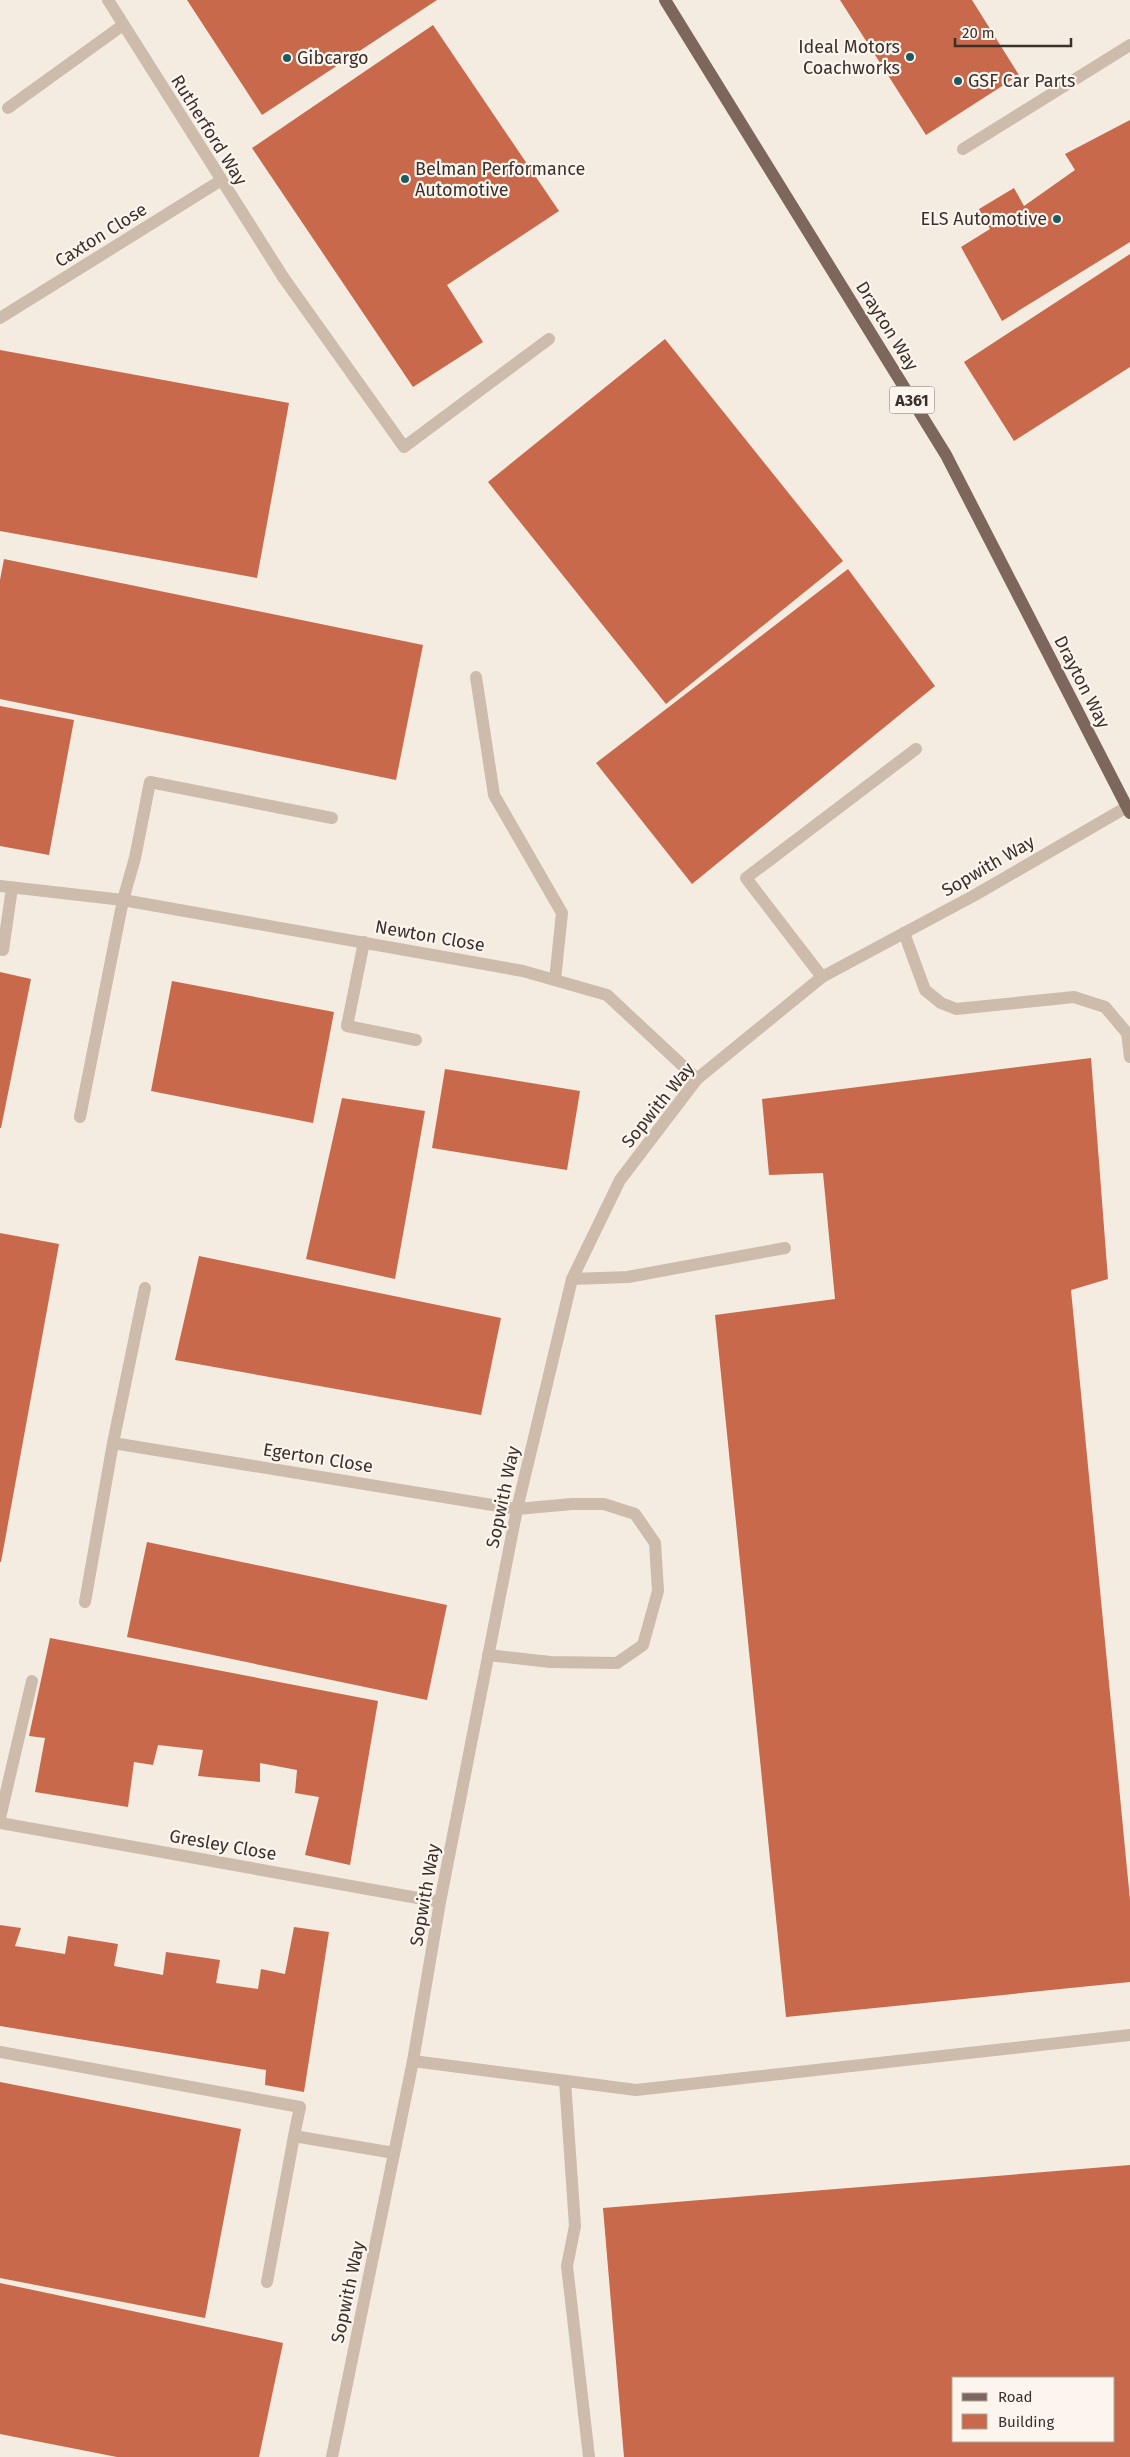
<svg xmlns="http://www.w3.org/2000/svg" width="1130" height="2457" viewBox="0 0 1130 2457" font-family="'Fira Sans',sans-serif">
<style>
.building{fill:#c8694b;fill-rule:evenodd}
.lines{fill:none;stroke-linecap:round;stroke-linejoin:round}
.lane{stroke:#cdbbac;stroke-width:12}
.street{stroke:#cdbbac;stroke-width:12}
.primary{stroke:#7d675c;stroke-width:12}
.poi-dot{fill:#1f5a5e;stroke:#fbf5ee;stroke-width:2}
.labels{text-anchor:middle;stroke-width:4.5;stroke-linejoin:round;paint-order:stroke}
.shield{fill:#fbf5ee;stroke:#756b66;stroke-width:1}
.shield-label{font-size:16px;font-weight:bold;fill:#3b302b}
.poi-label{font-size:18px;fill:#3b302b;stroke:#fbf5ee;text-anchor:start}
.street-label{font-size:18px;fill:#3b302b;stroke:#fbf5ee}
</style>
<rect width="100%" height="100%" fill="#f4ebe1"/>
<path class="building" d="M187,0H437L262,115Z
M840,0H972L1019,75L926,135Z
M433,25L559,211L447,285L483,342L413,387L252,148Z
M1130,120V242L1002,321L961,247L990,229L979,209L1014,188L1024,206L1075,170L1065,154Z
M1130,254V367L1014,441L964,362Z
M665,339L843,561L666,704L488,482Z
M0,350L289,403L257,578L0,531Z
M4,559L423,645L396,780L0,699V580Z
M848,569L935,686L692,884L596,763Z
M0,706L74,720L49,855L0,846Z
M0,972L31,979L1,1128H0Z
M172,981L334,1012L313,1123L151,1091Z
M1091,1058L1108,1279L1071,1290L1130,1900V1982L786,2017L715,1315L835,1299L823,1173L769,1175L762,1099Z
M445,1069L580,1091L567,1170L432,1148Z
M342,1098L425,1111L395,1279L306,1259Z
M0,1233L59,1244L1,1562H0Z
M199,1256L501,1318L481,1415L175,1360Z
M147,1542L447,1605L427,1700L127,1637Z
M50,1638L378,1701L350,1865L305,1855L319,1797L295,1793L297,1770L260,1763V1782L198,1776L203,1750L158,1745L153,1765L134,1762L128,1807L35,1792L45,1738L29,1736Z
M0,1925L21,1928L15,1946L65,1954L68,1936L118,1944L114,1966L163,1975L166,1952L220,1960L216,1983L258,1989L261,1969L285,1974L294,1927L329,1932L304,2092L265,2085L266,2070L0,2026Z
M0,2082L241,2129L205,2318L0,2278Z
M1130,2165V2457H624L603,2208ZM954,2378H1114V2441H954Z
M0,2283L283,2343L259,2457H117L0,2434Z"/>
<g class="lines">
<path class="lane" d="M8,108L123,25
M963,149L1130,45
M283,277L404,447L549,339
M476,677L494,795L562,913L555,980
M123,900L135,858L150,782L332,818
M904,933L925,990L941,1003L956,1009L1074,997L1105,1007L1127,1033L1130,1057
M364,942L347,1026L416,1040
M3,950L12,888
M822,977L746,878L916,749
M572,1279L628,1277L785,1248
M488,1655L550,1662L617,1663L643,1645L658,1591L655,1543L635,1514L604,1504H572L517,1509
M0,2052L300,2107L294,2136
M413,2061L636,2090L1130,2035
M565,2081L575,2226L567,2266L589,2457
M267,2282L294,2136L394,2153"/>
<path class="street" d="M108,0L283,277
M0,318L220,181
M0,886L123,900L523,971L607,995L697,1079
M80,1117L123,900
M113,1443L517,1509
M85,1602L113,1443L145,1288
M0,1818L32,1681
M0,1823L440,1902
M332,2457L413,2061L440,1902L517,1509L572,1279L620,1180L697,1079L822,977L975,895L1127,807"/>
<path class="primary" d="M665,0L946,455L1130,813"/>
</g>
<g class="poi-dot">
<circle cx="910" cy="57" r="5"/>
<circle cx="287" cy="58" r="5"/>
<circle cx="958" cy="81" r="5"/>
<circle cx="405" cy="179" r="5"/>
<circle cx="1057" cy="219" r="5"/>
</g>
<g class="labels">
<rect class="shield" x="889.5" y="386.5" width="45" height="27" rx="4"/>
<g class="shield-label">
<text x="912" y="406">A361</text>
</g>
<g class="poi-label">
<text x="900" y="53" text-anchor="end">Ideal Motors<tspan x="900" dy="21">Coachworks</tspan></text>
<text x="297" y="64">Gibcargo</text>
<text x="968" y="87">GSF Car Parts</text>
<text x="415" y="175">Belman Performance<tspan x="415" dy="21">Automotive</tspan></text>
<text x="1047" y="225" text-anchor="end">ELS Automotive</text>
</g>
<g class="street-label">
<text transform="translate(209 130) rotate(58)" y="6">Rutherford Way</text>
<text transform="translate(101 235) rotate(-32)" y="6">Caxton Close</text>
<text transform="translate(887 326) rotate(58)" y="6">Drayton Way</text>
<text transform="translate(1082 682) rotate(63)" y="6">Drayton Way</text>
<text transform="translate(988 866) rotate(-30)" y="6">Sopwith Way</text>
<text transform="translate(430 936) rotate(10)" y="6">Newton Close</text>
<text transform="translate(658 1105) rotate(-51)" y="6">Sopwith Way</text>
<text transform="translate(318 1458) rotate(9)" y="6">Egerton Close</text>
<text transform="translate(503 1497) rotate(-78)" y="6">Sopwith Way</text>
<text transform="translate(223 1845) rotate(10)" y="6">Gresley Close</text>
<text transform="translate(425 1895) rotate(-80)" y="6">Sopwith Way</text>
<text transform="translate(348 2292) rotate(-78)" y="6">Sopwith Way</text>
</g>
</g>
<rect x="952" y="2377" width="162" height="65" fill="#fbf5ee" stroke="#aea6a0"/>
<rect x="962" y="2393" width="25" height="8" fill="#7d675c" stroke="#aea6a0"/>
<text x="998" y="2402" font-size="15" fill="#3b302b">Road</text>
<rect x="962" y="2414" width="25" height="15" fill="#c8694b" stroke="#aea6a0"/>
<text x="998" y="2427" font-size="15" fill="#3b302b">Building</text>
<path d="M955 38v8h116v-8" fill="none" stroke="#3b302b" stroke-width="2.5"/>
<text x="962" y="38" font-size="15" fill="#3b302b" stroke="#fbf5ee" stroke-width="4" paint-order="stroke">20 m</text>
</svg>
